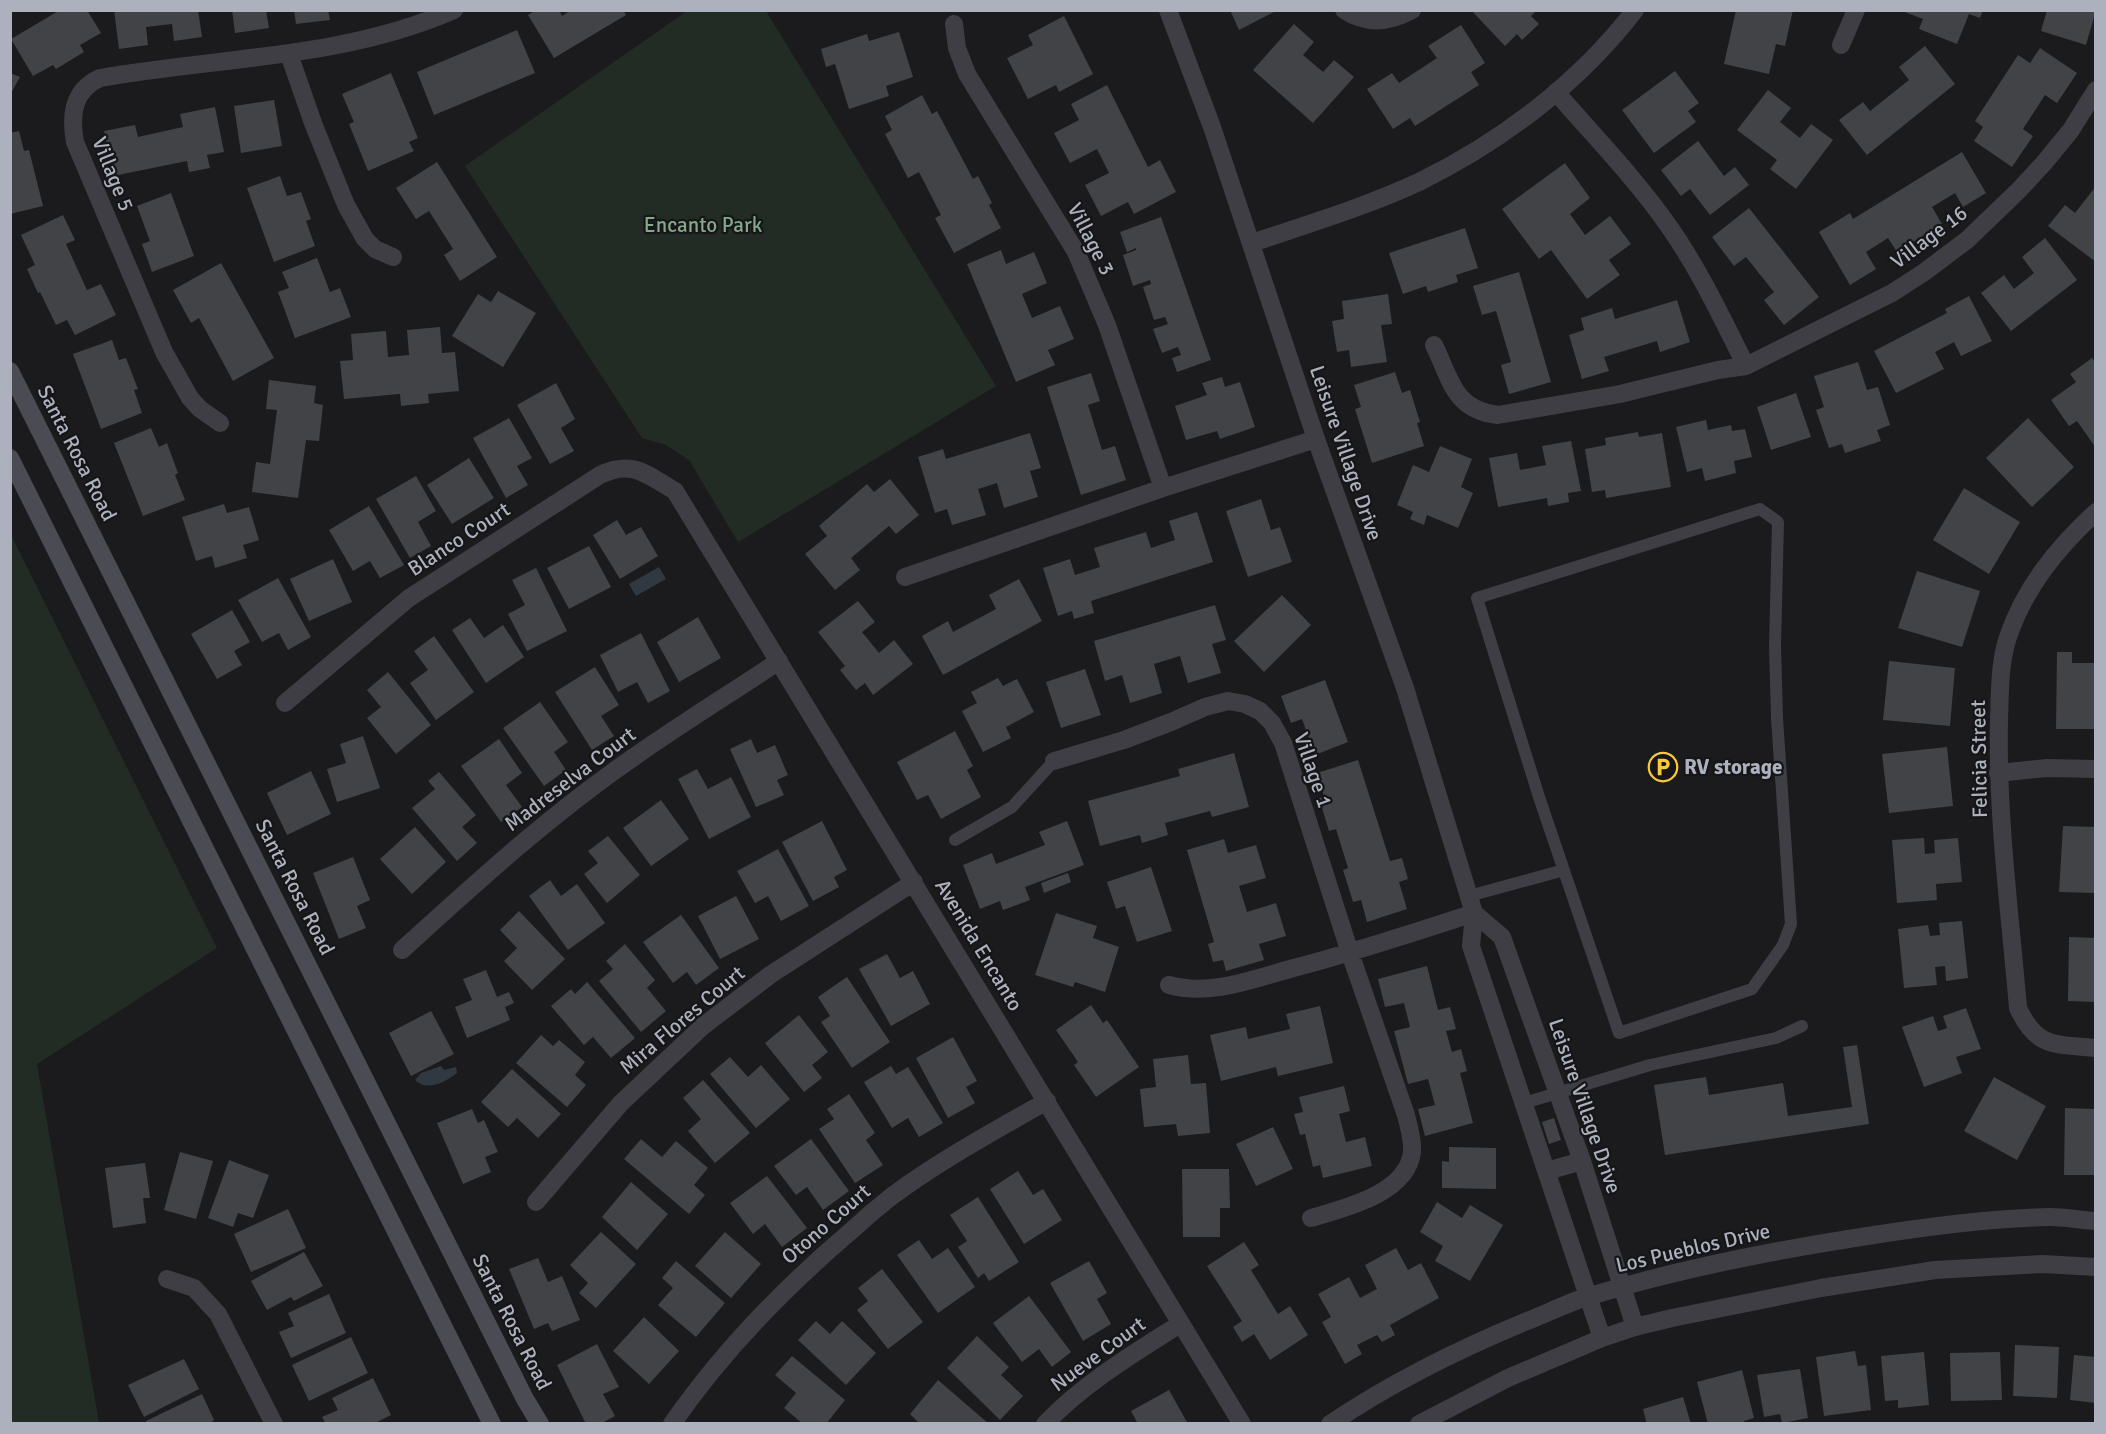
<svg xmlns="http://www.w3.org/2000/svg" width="2106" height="1434" viewBox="0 0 2106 1434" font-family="Signika,sans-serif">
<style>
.green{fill:#222c24}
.water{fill:#303842}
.building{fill:#424347}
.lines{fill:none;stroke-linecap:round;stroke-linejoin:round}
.service{stroke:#3e3e44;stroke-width:12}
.minor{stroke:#3e3e44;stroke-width:18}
.tertiary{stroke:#3e3e44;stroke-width:18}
.secondary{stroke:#4a4b53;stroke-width:18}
.labels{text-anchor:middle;stroke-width:4.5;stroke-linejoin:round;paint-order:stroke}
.street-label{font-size:21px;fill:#adb0bd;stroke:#161618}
.park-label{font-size:21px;fill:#84a88a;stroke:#161618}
.poi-label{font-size:21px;font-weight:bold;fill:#adb0bd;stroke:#161618;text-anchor:start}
</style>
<rect width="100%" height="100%" fill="#1b1b1d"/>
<path class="green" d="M687,11H766L996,386L738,542L689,460L666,445L642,438L465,166Z
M11,535L217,948L37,1064L99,1423H11Z"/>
<path class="water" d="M659,567L666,579L636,596L629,584Z
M441,1066L444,1070L456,1067L457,1073C446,1082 427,1092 415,1080L421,1073Z"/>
<path class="building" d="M60,10H87L101,33L80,45L84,52L56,69L53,65L33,76L11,39Z
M114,10H198L202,37L174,41L172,24L146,27L148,45L119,49Z
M232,10H266L269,28L235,33Z
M294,10H328L330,20L296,24Z
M536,10H559L562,16L571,10H623L626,15L554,58L528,15Z
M1230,10H1278L1239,30Z
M1471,10H1537L1531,16L1539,24L1522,40L1517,34L1505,46Z
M1736,10H1793L1785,46L1776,44L1769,74L1724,64Z
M1983,10L1980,18L1969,14L1957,44L1919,29L1923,19L1902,11Z
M2047,10H2096L2086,45L2041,31Z
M1064,16L1093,74L1059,92L1056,85L1028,99L1007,58L1033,45L1028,35Z
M1294,24L1314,42L1303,55L1323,72L1334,60L1354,77L1313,123L1253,70Z
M1461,25L1485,63L1471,72L1479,85L1415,126L1410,118L1393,129L1367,89L1392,73L1399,83L1437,58L1428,46Z
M517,30L535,73L434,115L417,72Z
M899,32L913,77L886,86L889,96L849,109L835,64L826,67L821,49L867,34L869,41Z
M1925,46L1955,84L1867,155L1839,120L1863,102L1870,111L1909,80L1899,67Z
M2040,48L2077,73L2057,103L2045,95L2023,129L2033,136L2012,167L1974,141L1983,127L1975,121L2018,55L2030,63Z
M1675,71L1699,103L1688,111L1696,122L1654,153L1622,110Z
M10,73L20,77L10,95Z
M391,73L418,138L409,142L414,151L368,171L349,124L354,122L342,94Z
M1107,85L1148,167L1160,160L1176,192L1134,214L1128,202L1101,216L1085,185L1109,173L1097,149L1070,163L1054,133L1079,120L1071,104Z
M1768,90L1791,108L1780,122L1800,138L1811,124L1833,140L1796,189L1770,169L1777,160L1737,130Z
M922,95L932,114L937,111L973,179L978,176L992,203L989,205L1001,228L954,253L935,218L941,215L919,172L908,178L885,134L892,130L885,116Z
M274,100L282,146L241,153L234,106Z
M215,107L224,152L207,155L210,168L189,172L187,161L113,176L104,131L135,125L138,137L183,127L180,114Z
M19,131L24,151L29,150L43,206L10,214V133Z
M1698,141L1724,176L1735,167L1749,185L1710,215L1690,189L1681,196L1661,170Z
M1962,152L1986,193L1963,207L1955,193L1932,207L1942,224L1897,252L1888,238L1866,252L1876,269L1850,285L1819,232L1850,213L1853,219Z
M437,162L497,257L460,281L444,255L453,249L429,211L416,219L396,188Z
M1565,163L1590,198L1570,214L1585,235L1610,216L1631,244L1609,260L1620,275L1587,299L1551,250L1539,259L1502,209Z
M280,176L287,196L301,192L311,219L306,221L315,246L274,262L247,188Z
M2096,186V262L2048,226L2065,205L2075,213Z
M171,193L194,256L152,272L142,244L150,241L137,206Z
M1749,208L1819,297L1784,325L1764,300L1774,292L1746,257L1734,266L1712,237Z
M63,215L75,240L66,244L87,290L101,284L116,315L75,335L67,320L56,325L40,292L38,293L27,269L35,265L21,235Z
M1161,217L1211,360L1177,372L1172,358L1181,355L1178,347L1162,353L1153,329L1168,324L1165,317L1154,320L1143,287L1151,284L1150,280L1133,286L1123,255L1136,250V248L1127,252L1120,232Z
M1465,228L1478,268L1456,275L1458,282L1428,292L1426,286L1403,294L1389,253Z
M2045,238L2077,280L2011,331L1981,293L2004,275L2014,289L2034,273L2022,257Z
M1001,250L1006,264L1034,252L1047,283L1022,294L1032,318L1060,306L1074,339L1048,350L1055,365L1016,382L967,264Z
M317,258L330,292L340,288L351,317L295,338L278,292L289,288L282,272Z
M221,263L274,358L233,381L199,318L191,323L173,290Z
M1519,272L1551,382L1509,394L1501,365L1511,362L1496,311L1482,315L1473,286Z
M498,291L536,313L503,367L452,336L478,294L491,302Z
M1388,294L1392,324L1381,325L1387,362L1351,367L1349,350L1337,352L1332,321L1344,319L1342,301Z
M1969,296L1992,341L1961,356L1954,342L1935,352L1944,369L1896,393L1874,351L1947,313L1945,309Z
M1677,300L1690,342L1660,352L1657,341L1604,357L1609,371L1582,379L1569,335L1584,330L1581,318L1612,308L1615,319Z
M440,327L442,353L455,352L459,391L428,394L429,403L401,406L400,394L344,399L340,361L353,360L351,334L386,331L388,357L409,355L407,330Z
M112,340L119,360L126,358L138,389L134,390L142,413L101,429L73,354Z
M2092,358L2096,363V448L2077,421L2069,426L2051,400L2076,382L2070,374Z
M1858,362L1867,390L1878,387L1890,425L1877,430L1881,441L1845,453L1842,444L1829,448L1816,410L1824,407L1814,376Z
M1395,372L1402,393L1410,390L1420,422L1417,423L1424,446L1372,463L1355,409L1361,407L1354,385Z
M1091,373L1100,401L1088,405L1102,450L1115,446L1126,480L1081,495L1047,387Z
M1222,377L1225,387L1240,382L1255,427L1220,439L1217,431L1186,440L1175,406L1207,395L1202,383Z
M269,380L316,386L314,403L323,405L319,441L306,440L298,498L252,492L256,462L270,464L277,410L266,409Z
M556,383L575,419L561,428L574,451L550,464L517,405Z
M1796,393L1811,437L1771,450L1757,407Z
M509,418L532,458L517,466L528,485L506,498L473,438Z
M2028,418L2074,467L2032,507L1986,458Z
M1706,420L1708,430L1731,425L1732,431L1745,429L1752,457L1734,461L1736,473L1705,481L1702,468L1687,472L1676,427Z
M151,428L159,447L167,443L178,473L175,475L185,500L143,516L114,443Z
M1638,432L1639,437L1662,433L1671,487L1606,498L1605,490L1592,492L1585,449L1606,445L1605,438Z
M1030,433L1041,468L1030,471L1038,497L1004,508L997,483L978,489L986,515L952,525L947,509L935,513L918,457L943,449L946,459Z
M1571,441L1581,491L1568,493L1569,502L1548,506L1547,498L1498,507L1489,458L1517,453L1520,470L1546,465L1542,446Z
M1440,446L1472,459L1461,487L1473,493L1458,528L1427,515L1424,525L1410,519L1413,512L1397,505L1413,465L1429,472Z
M469,458L494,498L452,524L427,485Z
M416,476L436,511L418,522L431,546L410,558L376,499Z
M890,479L919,515L896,534L889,526L851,558L860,570L835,590L805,554L827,536L819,526L867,484L874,492Z
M1964,488L2020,522L1989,574L1933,540Z
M1261,499L1271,530L1280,527L1292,562L1248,577L1226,511Z
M224,504L227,513L249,507L259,540L243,545L247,558L215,568L212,556L196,561L182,517Z
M369,506L404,565L380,578L370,561L353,571L329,530Z
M1197,512L1213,562L1091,601L1094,613L1074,619L1072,611L1058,616L1043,568L1070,559L1075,575L1100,567L1094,548L1146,532L1151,548L1175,540L1169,521Z
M617,520L626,535L641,527L658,556L620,579L593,535Z
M589,546L611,587L569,609L547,568Z
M333,559L352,602L309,621L290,579Z
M536,568L567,631L527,651L508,614L525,605L512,580Z
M1917,571L1980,591L1962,647L1898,628Z
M278,578L311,637L288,650L279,633L262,642L238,600Z
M1019,579L1042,621L943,675L922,636L948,621L953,632L996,609L989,595Z
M1282,595L1311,625L1264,672L1234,641Z
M858,601L875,622L862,632L879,653L894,640L913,664L873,695L865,683L856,690L840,670L845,666L818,632Z
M1215,605L1226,640L1212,644L1221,673L1188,683L1180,656L1154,664L1162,693L1130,703L1122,675L1105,681L1094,641Z
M232,610L250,642L234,651L242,665L217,679L191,634Z
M698,617L721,658L679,682L657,642Z
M470,618L484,638L503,625L524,657L486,683L452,630Z
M641,633L670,691L648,703L637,682L618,692L600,655Z
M434,636L474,692L436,720L410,683L428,670L414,651Z
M2057,652H2072V663H2096V729H2056Z
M1889,661L1955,668L1950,726L1883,720Z
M595,667L619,705L601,716L614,736L592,750L555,692Z
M1085,669L1101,715L1061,728L1046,682Z
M388,672L431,725L396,754L367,718L381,707L367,690Z
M998,678L1003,686L1017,679L1034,712L1006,727L1011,738L983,752L962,711L977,703L971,692Z
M1325,680L1348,742L1315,755L1302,719L1291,723L1281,696Z
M540,702L568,742L554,752L566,770L544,786L503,728Z
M955,731L973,766L967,770L981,797L941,819L928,795L917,800L897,762Z
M363,736L380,788L337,802L327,769L346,763L340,744Z
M499,739L522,773L506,785L522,807L501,822L461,766Z
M751,739L757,753L775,745L788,775L777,780L784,795L756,807L730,749Z
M1947,747L1953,806L1889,813L1882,754Z
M1234,753L1249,807L1212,817L1210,811L1165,823L1168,835L1142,843L1140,835L1100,846L1088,801L1180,776L1178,769Z
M1358,760L1390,861L1402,858L1408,879L1399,882L1407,909L1367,922L1361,900L1353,902L1343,870L1348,868L1336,829L1329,831L1319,798L1324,797L1317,773Z
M697,769L708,789L731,777L751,817L709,839L678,779Z
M311,771L331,814L287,835L267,793Z
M439,772L476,815L462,827L477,843L457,861L412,808L435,789L428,781Z
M661,800L689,839L651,866L623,828Z
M822,821L847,870L834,877L839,887L813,901L782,842Z
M1067,821L1084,865L1025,887L1030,900L1003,910L1000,901L980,909L963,865L992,853L996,864L1045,845L1039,832Z
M2063,826L2096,827V893L2059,892Z
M415,827L446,862L412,894L380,859Z
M608,836L640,875L607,903L584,874L598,863L588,851Z
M1924,838L1925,854L1935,853L1934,840L1958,838L1962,882L1936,884L1937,900L1897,903L1892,840Z
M1224,839L1228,853L1256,845L1266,878L1239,886L1247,912L1276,903L1286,936L1259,944L1264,960L1226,971L1223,960L1213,962L1208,944L1214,942L1187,850Z
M778,849L809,906L781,921L768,896L755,903L737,871Z
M353,857L370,900L357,906L366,928L339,939L313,873Z
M1151,867L1172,931L1137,942L1125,906L1116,909L1107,882Z
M1068,873L1071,882L1044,893L1041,883Z
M550,880L561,896L577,884L605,923L568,950L529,896Z
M736,896L759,939L720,959L698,916Z
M519,911L565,959L532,990L504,961L517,948L500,930Z
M1056,913L1097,926L1093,938L1119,947L1105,992L1075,982L1073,987L1035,975Z
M681,915L719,968L696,985L687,972L673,983L643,942Z
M1962,921L1968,978L1946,981L1945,966L1935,967L1937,985L1904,988L1898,929L1928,925L1930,936L1940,935L1939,923Z
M2069,937L2096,938V1002L2068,1001Z
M625,944L655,980L647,988L666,1011L641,1032L599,981L613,969L606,961Z
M887,954L900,978L913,971L930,1004L891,1026L859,969Z
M1427,966L1438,1010L1450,1007L1456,1029L1446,1031L1452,1052L1461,1049L1467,1071L1460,1073L1473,1123L1425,1136L1418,1109L1435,1105L1428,1079L1408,1084L1394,1031L1410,1027L1404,1003L1385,1007L1378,979Z
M486,970L497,997L509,992L514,1003L505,1007L510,1020L467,1038L455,1007L472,1000L463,979Z
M847,977L890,1042L852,1068L821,1022L830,1016L818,997Z
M587,982L635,1038L611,1058L593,1037L584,1045L551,1006L571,989L575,994Z
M1091,1005L1103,1023L1107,1020L1139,1067L1096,1097L1074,1065L1078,1062L1056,1030Z
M1320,1006L1333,1063L1278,1076L1276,1067L1221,1081L1210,1035L1246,1027L1248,1039L1290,1029L1286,1014Z
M1966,1008L1981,1049L1956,1057L1962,1073L1924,1087L1902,1027L1933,1016L1938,1031L1947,1028L1943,1016Z
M431,1011L454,1054L411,1076L389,1033Z
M799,1015L828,1052L812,1065L822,1078L804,1092L765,1043Z
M541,1035L553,1046L559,1040L585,1062L575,1075L586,1085L567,1107L516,1063Z
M953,1037L977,1081L966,1087L975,1103L948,1118L916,1058Z
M1857,1045L1869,1124L1665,1155L1654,1085L1706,1077L1709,1095L1783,1083L1788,1116L1852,1107L1843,1047Z
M1188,1055L1191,1084L1206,1083L1210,1133L1178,1136L1176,1124L1144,1127L1140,1089L1156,1087L1153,1059Z
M730,1057L748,1077L761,1065L790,1099L756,1128L710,1074Z
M891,1066L896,1074L908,1067L943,1123L919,1137L908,1118L892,1128L864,1082Z
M512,1069L561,1114L538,1138L517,1118L508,1127L481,1102Z
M1994,1077L2046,1106L2017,1160L1964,1131Z
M703,1080L750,1133L715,1163L688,1131L701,1119L683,1098Z
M1344,1086L1350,1111L1339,1114L1346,1142L1365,1137L1372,1166L1323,1178L1320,1165L1313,1167L1305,1134L1300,1135L1294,1114L1303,1112L1299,1097Z
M849,1094L875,1133L866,1140L883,1165L855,1183L819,1129L834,1119L827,1109Z
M2065,1108L2096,1109V1175H2064Z
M472,1109L478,1123L484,1120L498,1152L485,1157L491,1172L463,1184L437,1123Z
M1554,1118L1561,1140L1549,1144L1542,1122Z
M1273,1127L1293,1169L1256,1186L1236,1144Z
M641,1139L662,1157L676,1141L708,1168L694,1185L705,1195L689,1214L624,1159Z
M811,1139L849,1191L823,1210L807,1187L796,1195L774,1166Z
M1449,1147L1496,1148V1189L1442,1188V1161L1449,1162Z
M180,1152L213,1161L196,1219L164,1210Z
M229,1160L269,1175L253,1218L238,1213L233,1227L208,1218Z
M145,1163L150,1198H143L146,1223L113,1228L105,1168Z
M1182,1169H1229L1230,1208H1220V1237H1183Z
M1018,1171L1033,1195L1043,1189L1062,1220L1024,1244L990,1189Z
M767,1176L807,1228L782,1247L765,1224L753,1234L730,1203Z
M631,1182L668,1214L637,1250L602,1217Z
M978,1197L1019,1262L989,1281L984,1273L978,1278L958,1247L967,1241L950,1215Z
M1437,1202L1462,1218L1470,1205L1503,1225L1470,1281L1435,1261L1443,1246L1420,1232Z
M288,1209L306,1248L251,1272L234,1234Z
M601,1232L636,1264L596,1308L579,1293L588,1283L570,1265Z
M725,1232L761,1264L731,1298L695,1266Z
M919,1240L932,1259L948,1248L975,1287L938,1313L897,1255Z
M1244,1242L1259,1265L1251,1270L1278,1314L1290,1306L1308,1335L1270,1360L1254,1334L1242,1342L1233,1327L1242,1321L1207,1266Z
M1396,1248L1408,1270L1421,1263L1439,1298L1390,1325L1395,1335L1382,1342L1377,1335L1357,1345L1362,1354L1345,1364L1322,1322L1331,1317L1318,1294L1349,1277L1360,1298L1377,1289L1365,1265Z
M304,1252L323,1286L294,1301L291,1297L267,1310L251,1281Z
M538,1258L548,1282L562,1276L580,1320L552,1331L548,1323L534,1329L509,1269Z
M676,1261L725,1303L696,1337L658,1305L673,1288L662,1278Z
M1089,1261L1107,1293L1097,1299L1111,1324L1083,1341L1050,1283Z
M882,1269L923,1322L888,1349L857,1310L868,1301L858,1288Z
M329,1294L346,1333L291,1358L279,1332L294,1326L288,1313Z
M1029,1296L1071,1352L1052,1367L1039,1349L1022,1362L993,1323Z
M644,1317L679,1351L649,1384L613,1351Z
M816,1321L830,1334L842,1321L876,1353L846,1385L798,1340Z
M977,1336L1009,1367L1001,1375L1023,1396L1000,1420L947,1368Z
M351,1337L368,1373L309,1401L292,1365Z
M597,1344L619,1387L603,1394L615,1416L600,1424H586L557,1365Z
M2015,1345L2059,1347L2057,1398L2013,1396Z
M1855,1351L1858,1366L1866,1365L1871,1410L1824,1416L1816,1357Z
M1924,1352L1929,1405L1898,1408V1400L1885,1401L1881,1356Z
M2000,1352L2002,1400L1951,1401L1950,1353Z
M2074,1355L2096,1357V1403L2070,1400Z
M792,1356L845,1400L826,1424H803L784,1408L796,1393L775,1375Z
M184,1359L199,1389L144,1417L128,1385Z
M1800,1369L1808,1418L1782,1423L1780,1414L1764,1417L1757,1375Z
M1742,1370L1754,1418L1744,1421V1424H1708L1697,1382Z
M373,1378L391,1415L373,1424H326L322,1417L338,1410L332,1398Z
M938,1380L989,1424H920L910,1414Z
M1169,1390L1188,1424H1138L1131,1411Z
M202,1394L214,1420L208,1424H147L146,1421Z
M1683,1397L1691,1424H1647L1643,1409Z"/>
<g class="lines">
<path class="service" d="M1760,509L1778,522L1775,646L1777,718L1791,924L1783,945L1752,989L1619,1033L1539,797L1477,598Z
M955,840L1012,807L1054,761
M1469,896L1564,870
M1524,1103L1650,1065L1776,1038L1802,1026"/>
<path class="minor" d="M1344,10C1367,25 1389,23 1412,10
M954,24L957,48L967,74L1076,252L1107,325L1163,488
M1841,45L1856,10
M289,54L313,123L346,205L365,239L375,249L393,257
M1556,92C1594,136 1635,178 1668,225C1699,269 1722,318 1746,366
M1434,345C1451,380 1454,410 1498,415L1620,394L1718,370L1746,366L1892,293L1923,273L1967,240L2019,190L2044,163L2071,130L2096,90
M220,423L200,409L190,398L164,352L75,142C70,115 73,90 100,78C218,57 342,59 454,10
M2096,512C2057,548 2025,587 2008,637C1999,665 2000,693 1999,722C1997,817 2010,913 2018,1008C2037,1049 2055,1044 2096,1048
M905,577L1163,488L1316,439
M285,703L409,598L600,475C633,459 647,475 675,491L1242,1424
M1054,761L1124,740L1171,722L1205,707L1228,701L1245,704L1260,711L1272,723L1283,743L1350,953L1406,1115C1409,1127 1413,1140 1412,1152C1407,1194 1344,1208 1311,1218
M1998,773L2047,768L2096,769
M402,950C477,882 551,814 634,757C681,724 731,693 779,661
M1169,985C1210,996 1250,980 1290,969C1352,953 1413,933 1474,913
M536,1202L621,1103L703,1026L770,975L914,882
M167,1279L194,1288L218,1314L274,1424
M672,1424C722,1352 784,1288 851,1231C864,1219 878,1207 892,1196C941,1160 994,1131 1047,1101
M1045,1424C1084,1383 1133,1354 1180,1324"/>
<path class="tertiary" d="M1168,10L1212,127L1316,439L1405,688L1474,913L1471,946L1602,1338
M1252,243C1308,224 1365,207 1419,182C1501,142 1579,83 1635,10
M1474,913L1502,937L1582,1161L1635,1327
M1547,1171L1582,1161
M1330,1424C1392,1382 1459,1349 1527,1321C1548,1313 1569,1302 1590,1296C1679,1269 1770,1251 1861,1237C1923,1227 1987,1218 2050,1217C2065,1217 2081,1220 2096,1221
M1419,1424L1508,1378L1602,1338L1635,1327L1672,1318L1821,1288L1935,1270L2043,1264L2096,1267"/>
<path class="secondary" d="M10,371L525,1399L540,1424
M10,458L492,1424"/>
</g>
<defs>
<g id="parking-ring" transform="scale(1.5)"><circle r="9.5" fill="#161618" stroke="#f8c938" stroke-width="1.5"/><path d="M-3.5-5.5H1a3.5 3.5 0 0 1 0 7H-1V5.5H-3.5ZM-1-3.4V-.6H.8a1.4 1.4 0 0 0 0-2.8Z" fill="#f8c938"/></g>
</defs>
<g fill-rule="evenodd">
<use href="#parking-ring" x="1663" y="767"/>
</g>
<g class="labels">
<g class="street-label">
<text transform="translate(113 174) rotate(68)" y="7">Village 5</text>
<text transform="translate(1929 237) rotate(-37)" y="7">Village 16</text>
<text transform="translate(1091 239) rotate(63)" y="7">Village 3</text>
<text transform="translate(77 453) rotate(63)" y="7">Santa Rosa Road</text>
<text transform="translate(1346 453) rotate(71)" y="7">Leisure Village Drive</text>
<text transform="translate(459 539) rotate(-33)" y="7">Blanco Court</text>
<text transform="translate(1979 759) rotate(-91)" y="7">Felicia Street</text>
<text transform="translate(1313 770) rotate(71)" y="7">Village 1</text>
<text transform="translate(570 779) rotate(-37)" y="7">Madreselva Court</text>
<text transform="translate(295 887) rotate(63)" y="7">Santa Rosa Road</text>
<text transform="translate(979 945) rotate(59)" y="7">Avenida Encanto</text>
<text transform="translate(682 1020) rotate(-40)" y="7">Mira Flores Court</text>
<text transform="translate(1585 1106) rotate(71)" y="7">Leisure Village Drive</text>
<text transform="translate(826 1224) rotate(-41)" y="7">Otono Court</text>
<text transform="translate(1693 1248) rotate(-13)" y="7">Los Pueblos Drive</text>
<text transform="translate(512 1322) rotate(63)" y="7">Santa Rosa Road</text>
<text transform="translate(1098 1354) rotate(-36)" y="7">Nueve Court</text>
</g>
<g class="park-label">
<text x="703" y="232">Encanto Park</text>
</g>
<g class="poi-label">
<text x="1684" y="774">RV storage</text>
</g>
</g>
<rect width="2106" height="1434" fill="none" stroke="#adb0bd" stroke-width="24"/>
</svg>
